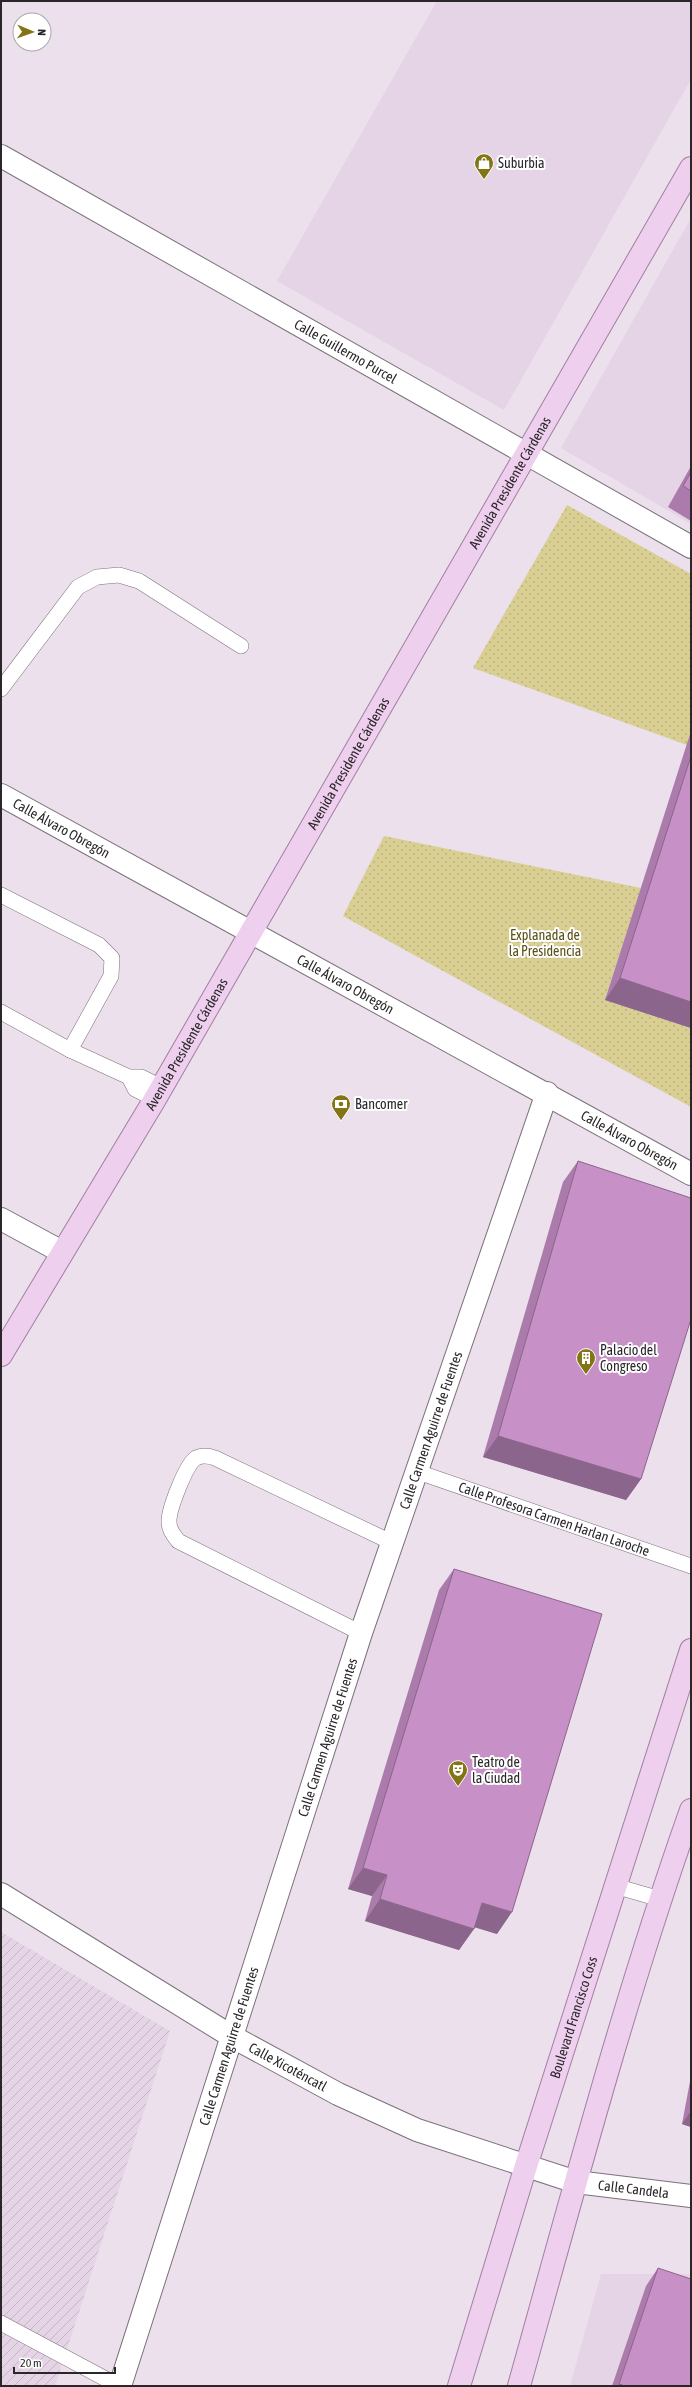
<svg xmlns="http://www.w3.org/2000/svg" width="692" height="2387" viewBox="0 0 692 2387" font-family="'Asap Condensed',sans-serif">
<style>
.built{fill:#e5d4e5}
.industrial{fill:url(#industrial-furrows)}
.grass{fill:url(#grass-dots)}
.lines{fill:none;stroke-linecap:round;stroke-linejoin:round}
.lane-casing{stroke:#7b717b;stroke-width:16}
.street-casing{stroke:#7b717b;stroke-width:24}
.primary-casing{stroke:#a27fa2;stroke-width:24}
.lane{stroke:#fff;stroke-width:15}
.street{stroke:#fff;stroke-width:22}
.primary{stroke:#eecfee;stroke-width:22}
.wall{fill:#ab7cab}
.shaded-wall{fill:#8b658b}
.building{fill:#c790c7;stroke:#8b658b}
.labels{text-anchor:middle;stroke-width:4;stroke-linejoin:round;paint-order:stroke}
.poi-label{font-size:14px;fill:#2a262a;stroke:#fff;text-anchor:start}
.street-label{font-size:14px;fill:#2a262a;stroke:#fff}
.park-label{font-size:14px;fill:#5b5117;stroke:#fff}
</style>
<defs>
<pattern id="industrial-furrows" width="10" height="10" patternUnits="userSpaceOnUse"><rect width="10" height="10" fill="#e5d4e5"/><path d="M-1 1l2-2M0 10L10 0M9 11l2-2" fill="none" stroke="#c5b6c5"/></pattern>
<pattern id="grass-dots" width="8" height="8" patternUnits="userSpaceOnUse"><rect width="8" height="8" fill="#dacf92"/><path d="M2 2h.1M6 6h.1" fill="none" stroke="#bbb27e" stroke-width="1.8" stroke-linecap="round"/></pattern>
</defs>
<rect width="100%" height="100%" fill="#ebe0eb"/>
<path class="built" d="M437,1H691V79L504,410L277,281Z
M691,218V524L561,448Z
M601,2274H691V2386H570Z"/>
<path class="industrial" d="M1,1932L170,2031L55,2386H1Z"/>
<path class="grass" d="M567,505L691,574V731L687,745L473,668Z
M384,836L641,888L605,1000L691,1028V1107L343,916Z"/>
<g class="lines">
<g class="lane-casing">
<g id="lane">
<path d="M1,689L78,587L97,577L119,575L139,581L241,646"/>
<path d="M1,895L99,945L112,958L111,976L70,1050"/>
<path d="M1,1012L70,1050L129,1077H141L161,1087"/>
<path d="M129,1077L135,1089L155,1099"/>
<path id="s1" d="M418,1472L691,1566"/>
<path d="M361,1633L178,1541C173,1534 169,1530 169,1521C169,1509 186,1464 196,1458C202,1455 209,1456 215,1458L393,1543"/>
<path d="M615,1886L660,1899"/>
<path d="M1,2323L119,2386"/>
</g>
</g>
<g class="street-casing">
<g id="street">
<path id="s2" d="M1,156L691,547"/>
<path id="s3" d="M1,795L691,1174"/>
<path d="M1,1219L62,1252"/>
<path id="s4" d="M1,1894L231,2036L338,2094L417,2130L576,2182L691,2196"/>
<path id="s5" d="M120,2386L361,1633L547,1093"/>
</g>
</g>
<g class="primary-casing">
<g id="primary">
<path id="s6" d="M1,1355L155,1099L691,168"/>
<path id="s7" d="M459,2386L526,2166L691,1650"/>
<path d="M519,2386C573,2193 624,1999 691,1810"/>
</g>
</g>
<use href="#lane" class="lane"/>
<use href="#street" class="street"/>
<use href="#primary" class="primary"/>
</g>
<path class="wall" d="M691,466V521L668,507Z
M691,731V1028L605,1000Z
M578,1161L641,1479L626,1500L483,1457L563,1182Z
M454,1569L497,1934L475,1927L459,1950L365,1921L372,1896L348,1889L439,1590Z
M691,2076V2127L682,2124Z
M658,2268L691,2386H612L646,2286Z"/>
<path class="shaded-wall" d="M620,978L691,1002V1028L605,1000Z
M498,1436L641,1479L626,1500L483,1457Z
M363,1868L387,1875L372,1896L348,1889Z
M380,1899L474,1929L459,1950L365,1921Z
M482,1903L512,1912L497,1934L467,1925Z
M691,2111V2127L682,2124Z
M619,2384L625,2386H618Z"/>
<path class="building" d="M691,472V491L683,486Z
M691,756V1002L620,978Z
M578,1161L691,1198V1319L641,1479L498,1436Z
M454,1569L602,1614L512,1912L482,1903L474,1929L380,1899L387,1875L363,1868Z
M658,2268L691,2279V2386H625L619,2384Z"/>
<defs>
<g id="shop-pin" transform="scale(1)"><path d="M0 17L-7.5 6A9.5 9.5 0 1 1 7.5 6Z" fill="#837416" stroke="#fff"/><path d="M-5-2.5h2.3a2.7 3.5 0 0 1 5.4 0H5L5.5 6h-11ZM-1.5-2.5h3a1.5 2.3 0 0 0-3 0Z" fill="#fff"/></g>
<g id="bank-pin" transform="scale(1)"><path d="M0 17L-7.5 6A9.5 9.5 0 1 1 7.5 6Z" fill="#837416" stroke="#fff"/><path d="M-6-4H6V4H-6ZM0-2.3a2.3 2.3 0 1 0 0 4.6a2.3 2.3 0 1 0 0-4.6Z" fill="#fff"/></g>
<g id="building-pin" transform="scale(1)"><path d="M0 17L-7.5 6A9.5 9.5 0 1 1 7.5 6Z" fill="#837416" stroke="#fff"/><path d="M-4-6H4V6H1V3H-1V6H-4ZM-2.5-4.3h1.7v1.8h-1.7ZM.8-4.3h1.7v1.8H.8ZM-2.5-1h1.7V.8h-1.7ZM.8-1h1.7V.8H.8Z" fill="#fff"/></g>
<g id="theatre-pin" transform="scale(1)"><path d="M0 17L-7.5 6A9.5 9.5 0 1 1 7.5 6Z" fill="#837416" stroke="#fff"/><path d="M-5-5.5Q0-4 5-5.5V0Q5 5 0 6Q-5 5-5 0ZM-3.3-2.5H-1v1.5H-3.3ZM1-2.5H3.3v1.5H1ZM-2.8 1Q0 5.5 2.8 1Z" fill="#fff"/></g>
</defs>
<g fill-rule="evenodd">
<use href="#shop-pin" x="484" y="163"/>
<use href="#bank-pin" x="341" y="1104"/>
<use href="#building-pin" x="586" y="1358"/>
<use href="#theatre-pin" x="458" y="1770"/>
</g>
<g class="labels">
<g class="poi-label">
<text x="498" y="168">Suburbia</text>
<text x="355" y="1109">Bancomer</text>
<text x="600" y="1355">Palacio del<tspan x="600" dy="16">Congreso</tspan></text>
<text x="472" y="1767">Teatro de<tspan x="472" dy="16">la Ciudad</tspan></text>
</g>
<g class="street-label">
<text dy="5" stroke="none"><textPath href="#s2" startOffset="396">Calle Guillermo Purcel</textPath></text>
<text dy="5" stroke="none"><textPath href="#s6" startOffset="1010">Avenida Presidente Cárdenas</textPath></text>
<text dy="5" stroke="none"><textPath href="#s6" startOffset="686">Avenida Presidente Cárdenas</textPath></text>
<text dy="5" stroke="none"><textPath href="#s3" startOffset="69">Calle Álvaro Obregón</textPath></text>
<text dy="5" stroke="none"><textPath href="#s3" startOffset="393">Calle Álvaro Obregón</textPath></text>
<text dy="5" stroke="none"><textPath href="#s6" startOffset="362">Avenida Presidente Cárdenas</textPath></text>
<text dy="5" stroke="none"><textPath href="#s3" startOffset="717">Calle Álvaro Obregón</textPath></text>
<text dy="5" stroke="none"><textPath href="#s5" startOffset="1005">Calle Carmen Aguirre de Fuentes</textPath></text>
<text dy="5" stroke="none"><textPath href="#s1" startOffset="144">Calle Profesora Carmen Harlan Laroche</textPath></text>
<text dy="5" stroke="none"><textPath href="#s5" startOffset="681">Calle Carmen Aguirre de Fuentes</textPath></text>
<text dy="5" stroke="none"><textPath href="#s7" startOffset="386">Boulevard Francisco Coss</textPath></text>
<text dy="5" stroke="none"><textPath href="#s5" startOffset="357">Calle Carmen Aguirre de Fuentes</textPath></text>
<text dy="5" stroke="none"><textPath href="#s4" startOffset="335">Calle Xicoténcatl</textPath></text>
<text dy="5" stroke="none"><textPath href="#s4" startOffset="704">Calle Candela</textPath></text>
</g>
<g class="park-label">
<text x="545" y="940">Explanada de<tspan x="545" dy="16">la Presidencia</tspan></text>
</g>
</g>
<rect width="692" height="2387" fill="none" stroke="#2a262a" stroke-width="4"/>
<g transform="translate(32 32) rotate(92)"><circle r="19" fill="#ffffff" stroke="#aaa8aa"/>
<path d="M0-3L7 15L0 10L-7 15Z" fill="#837416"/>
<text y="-6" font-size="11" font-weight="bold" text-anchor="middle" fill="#2a262a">N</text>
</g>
<path d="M14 2367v6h101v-6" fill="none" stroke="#2a262a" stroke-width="2"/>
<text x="20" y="2367" font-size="12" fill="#2a262a" stroke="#ffffff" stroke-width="3" paint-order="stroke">20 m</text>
</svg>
